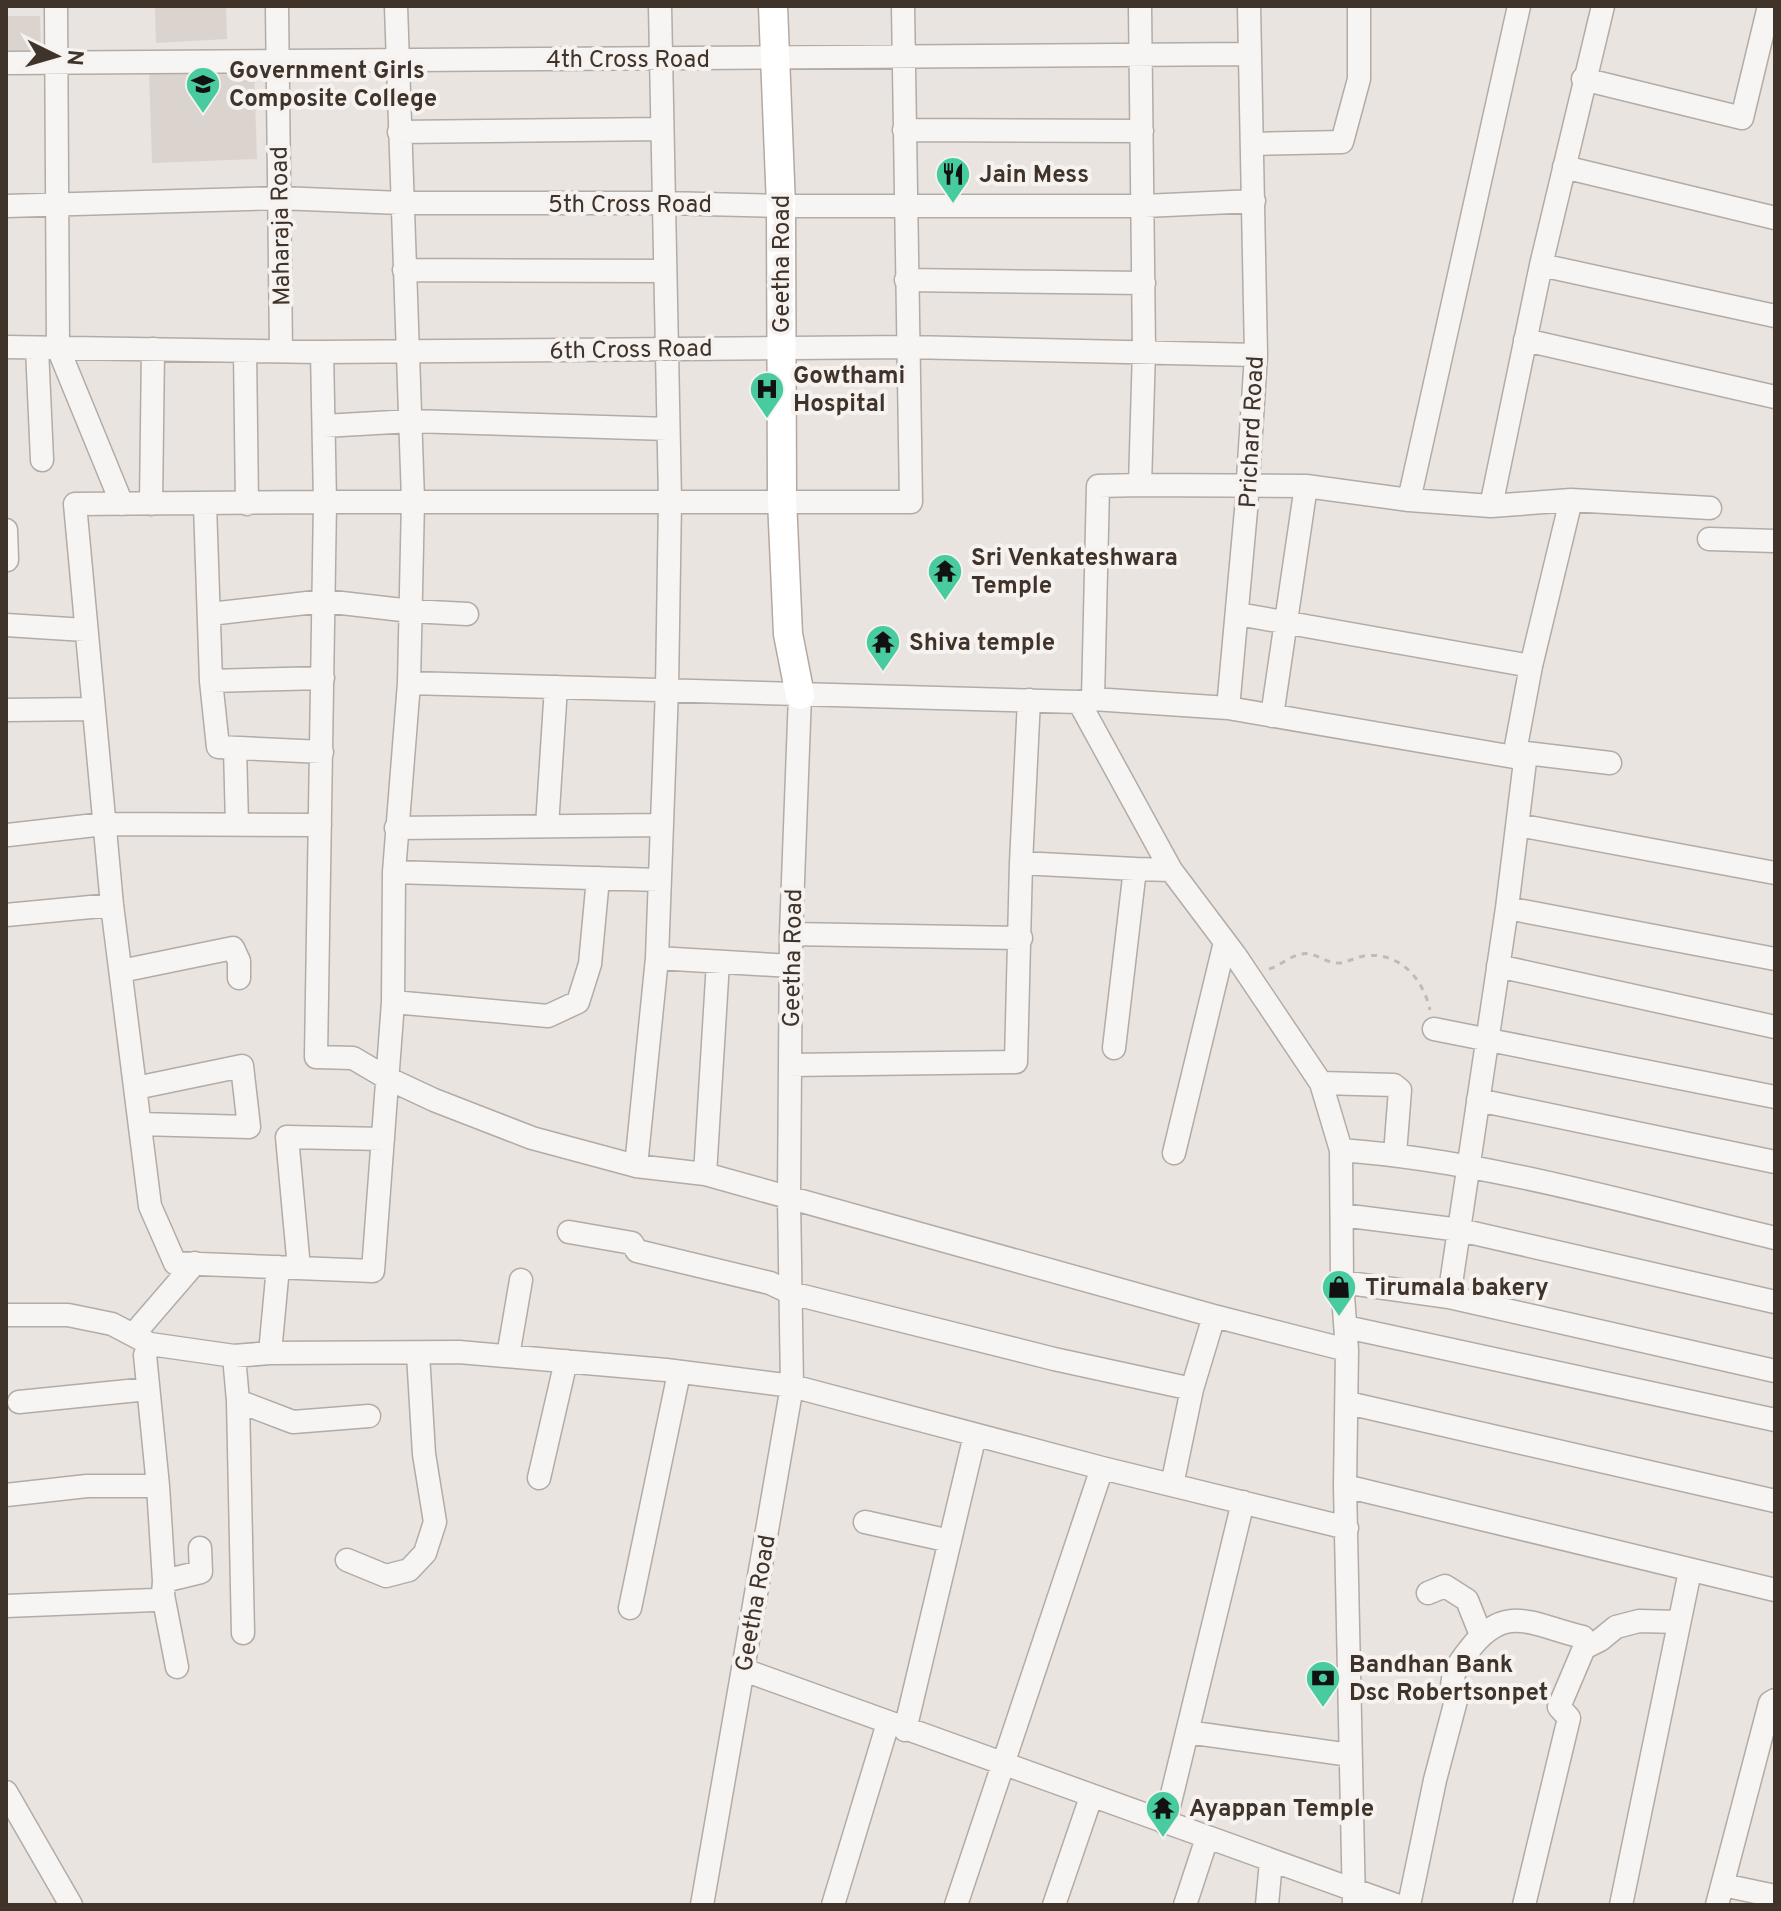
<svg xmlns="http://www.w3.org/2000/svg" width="1781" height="1911" viewBox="0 0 1781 1911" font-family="Overpass,sans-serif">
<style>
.built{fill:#dbd3ce}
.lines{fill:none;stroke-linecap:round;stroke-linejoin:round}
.minor-casing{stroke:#b3aba5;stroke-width:25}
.major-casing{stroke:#b4a8a0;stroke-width:31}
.path{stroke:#c0bbb6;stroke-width:3;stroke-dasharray:6 6;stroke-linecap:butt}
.minor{stroke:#f7f5f3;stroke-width:22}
.major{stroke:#fff;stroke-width:28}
.labels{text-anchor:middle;stroke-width:8;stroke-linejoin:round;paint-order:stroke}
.street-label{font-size:24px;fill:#403329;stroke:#f6f2f0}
.poi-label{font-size:24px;font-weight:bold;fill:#403329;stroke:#f6f2f0;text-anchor:start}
</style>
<rect width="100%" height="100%" fill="#e9e4e0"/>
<path class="built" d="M155,6H226L227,39L156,43Z
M6,16H40L41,53H6Z
M254,67L257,159L152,163L149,70Z"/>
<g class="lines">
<g class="minor-casing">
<path id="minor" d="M56,6L58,348L122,504
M277,6L281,351
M903,6L911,502H325L316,1057L353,1058L387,1078L434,1100L532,1138L636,1166L705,1174L1214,1316L1347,1350
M1140,6L1144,350L1140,485L1306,486L1409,500L1491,506L1571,500L1710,508
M6,63L1250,54
M1583,79L1742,118L1769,6
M904,130L1142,131
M399,132L662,129
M1253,144L1342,142L1359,79V6
M1564,167L1775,218
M6,206L280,198L401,203H664L781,206H1144L1254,201
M1541,265L1775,316
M404,270L665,271
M906,280L1144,283
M1525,340L1775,397
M6,347L322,352L908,347L1256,355
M37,348L42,460
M245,351L247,504
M322,352L325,502L75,504L112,905L150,1206L175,1263L373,1271L393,1002L394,872L409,683L413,500L396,6
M324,426L411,421L668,429
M1409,500L1519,6
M151,504L153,349
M205,505L211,681L323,678
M1491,506L1541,265L1603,6
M6,530L7,560
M1709,539L1775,541
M210,614L324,601L411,611L467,614
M1238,614L1531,666
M6,625L85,630
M211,681L218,747L322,752
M409,683L1079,702L1171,870L1235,955L1321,1083L1341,1150L1342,1282L1347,1350L1345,1486L1354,1905
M1093,699L1098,486L1140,485
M1029,700L1021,863L1135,869
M1079,702L1093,699L1228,708L1246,510L1256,355L1249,6
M1228,708L1514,757L1526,753L1610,763
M6,710L92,709
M1272,716L1306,486
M235,748L237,824
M1514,757L1531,666L1571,500
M1518,825L1775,873
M547,826L556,687
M396,828L661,825
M8,835L104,824L320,825
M394,872L659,880
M1507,908L1775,959
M6,915L112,905
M791,934L1021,938
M657,958L791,966
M1498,966L1775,1027
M121,971L233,948L239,961V978
M393,1002L548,1016L578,1002L590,964L598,878
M1434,1029L1775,1097
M1114,1048L1135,869L1171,870
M790,1065L1016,1062L1021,863
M1321,1083L1394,1085L1400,1090L1395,1154
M136,1088L242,1066L249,1127L140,1124
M1478,1100L1775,1162
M1341,1150C1488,1161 1632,1204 1775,1238
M1174,1153L1225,942
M636,1166L657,958L667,689L670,500L660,6
M705,1174L718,962
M1342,1215L1460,1230L1775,1302
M569,1232L632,1243L637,1251L770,1283L791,1293L1054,1359L1192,1389
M299,1268L287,1137L383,1139
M1342,1282L1449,1297L1507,908L1526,753
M1449,1297L1775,1371
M6,1315H68L112,1324L150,1344L234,1356L270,1353L459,1352L666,1370L792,1386L1102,1468L1347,1528
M1346,1327L1775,1420
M133,1335L195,1263
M270,1353L278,1267
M234,1356L238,1401L293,1422L369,1416
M508,1356L521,1280
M238,1401L243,1633
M19,1402L148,1389
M1348,1403L1775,1501
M539,1478L566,1361
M1172,1485L1192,1389L1214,1316
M158,1486L164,1581L201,1572L200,1548
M1345,1486L1775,1590
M6,1495L87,1486H158L145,1355L150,1344
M865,1522L950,1541
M347,1560L386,1576L409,1570L425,1553L435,1522L424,1454L418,1354
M1428,1593L1445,1586L1467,1600L1481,1635
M163,1595L177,1667
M6,1606L154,1600L163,1595L164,1581
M630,1608L679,1373
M744,1670L1396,1905
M905,1730L975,1435
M1187,1732L1350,1755
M6,1792L71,1905
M1165,1823L1243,1502
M1723,1885L1775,1896
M702,1905L792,1386L789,1199L791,934L800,695
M833,1905L888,1723
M956,1905L1102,1468
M1054,1905L1091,1797
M1185,1905L1207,1838
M1267,1905L1271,1861
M1409,1905L1435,1780L1459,1689H1452C1452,1672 1458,1664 1469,1650C1506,1601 1534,1626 1583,1637L1584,1648
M1524,1905L1569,1718L1559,1707L1584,1648L1600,1640L1616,1627L1639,1621L1679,1622
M1621,1905L1690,1571
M1717,1905L1770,1703L1775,1700"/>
</g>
<g class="major-casing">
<path id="major" d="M773,6L781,206L782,500L788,634L800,695"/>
</g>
<path class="path" d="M1269,969C1282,965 1295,951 1310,954C1320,956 1329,964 1340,963C1348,962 1356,957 1364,956C1399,951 1423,978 1430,1010"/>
<use href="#minor" class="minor"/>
<use href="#major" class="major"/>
</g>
<defs>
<g id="school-pin" transform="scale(1.8)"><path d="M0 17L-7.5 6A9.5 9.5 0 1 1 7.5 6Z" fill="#48cb9f" stroke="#f6f2f0"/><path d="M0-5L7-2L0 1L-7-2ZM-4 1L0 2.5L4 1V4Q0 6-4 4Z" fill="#111"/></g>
<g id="restaurant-pin" transform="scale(1.8)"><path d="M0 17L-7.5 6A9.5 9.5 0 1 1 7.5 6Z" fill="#48cb9f" stroke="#f6f2f0"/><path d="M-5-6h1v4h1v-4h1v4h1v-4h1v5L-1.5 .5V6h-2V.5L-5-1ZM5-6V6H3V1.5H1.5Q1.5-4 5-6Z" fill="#111"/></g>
<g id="hospital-pin" transform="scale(1.8)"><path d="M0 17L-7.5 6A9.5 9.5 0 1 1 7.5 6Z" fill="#48cb9f" stroke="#f6f2f0"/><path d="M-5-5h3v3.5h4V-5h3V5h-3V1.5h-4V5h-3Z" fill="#111"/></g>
<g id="temple-pin" transform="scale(1.8)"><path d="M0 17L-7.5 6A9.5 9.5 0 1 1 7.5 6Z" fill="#48cb9f" stroke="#f6f2f0"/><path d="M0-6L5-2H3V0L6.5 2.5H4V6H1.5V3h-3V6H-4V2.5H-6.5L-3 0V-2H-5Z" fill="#111"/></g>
<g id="shop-pin" transform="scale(1.8)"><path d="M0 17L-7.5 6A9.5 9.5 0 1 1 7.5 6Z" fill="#48cb9f" stroke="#f6f2f0"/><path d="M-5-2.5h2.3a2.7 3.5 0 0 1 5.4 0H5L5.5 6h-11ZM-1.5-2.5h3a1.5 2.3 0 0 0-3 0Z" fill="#111"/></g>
<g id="bank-pin" transform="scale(1.8)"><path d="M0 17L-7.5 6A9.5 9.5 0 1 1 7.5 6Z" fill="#48cb9f" stroke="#f6f2f0"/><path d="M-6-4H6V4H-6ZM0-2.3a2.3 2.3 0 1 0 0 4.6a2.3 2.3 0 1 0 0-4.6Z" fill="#111"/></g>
</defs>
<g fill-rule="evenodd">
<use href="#school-pin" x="203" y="84"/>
<use href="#restaurant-pin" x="953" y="174"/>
<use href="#hospital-pin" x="767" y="389"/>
<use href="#temple-pin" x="945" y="571"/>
<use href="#temple-pin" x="883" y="642"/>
<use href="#shop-pin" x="1339" y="1287"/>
<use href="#bank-pin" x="1323" y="1678"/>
<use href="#temple-pin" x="1163" y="1808"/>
</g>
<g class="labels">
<g class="street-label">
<text x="628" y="67">4th Cross Road</text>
<text x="630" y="212">5th Cross Road</text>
<text transform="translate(280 226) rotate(-91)" y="8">Maharaja Road</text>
<text transform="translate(781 264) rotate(-90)" y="8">Geetha Road</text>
<text transform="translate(631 349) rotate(-1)" y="8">6th Cross Road</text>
<text transform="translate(1251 432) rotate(-87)" y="8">Prichard Road</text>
<text transform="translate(792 958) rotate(-89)" y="8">Geetha Road</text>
<text transform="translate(755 1603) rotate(-80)" y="8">Geetha Road</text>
</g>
<g class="poi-label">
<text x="229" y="78">Government Girls<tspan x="229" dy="28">Composite College</tspan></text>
<text x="979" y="182">Jain Mess</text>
<text x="793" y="383">Gowthami<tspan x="793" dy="28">Hospital</tspan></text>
<text x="971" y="565">Sri Venkateshwara<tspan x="971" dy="28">Temple</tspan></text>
<text x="909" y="650">Shiva temple</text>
<text x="1365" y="1295">Tirumala bakery</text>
<text x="1349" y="1672">Bandhan Bank<tspan x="1349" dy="28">Dsc Robertsonpet</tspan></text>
<text x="1189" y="1816">Ayappan Temple</text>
</g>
</g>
<rect width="1781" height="1911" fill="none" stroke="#403329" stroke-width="16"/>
<g transform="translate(56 56) rotate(95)" stroke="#f6f2f0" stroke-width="6" paint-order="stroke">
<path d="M0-6L14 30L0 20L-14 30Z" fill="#403329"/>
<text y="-12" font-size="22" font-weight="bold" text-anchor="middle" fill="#403329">N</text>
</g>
</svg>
